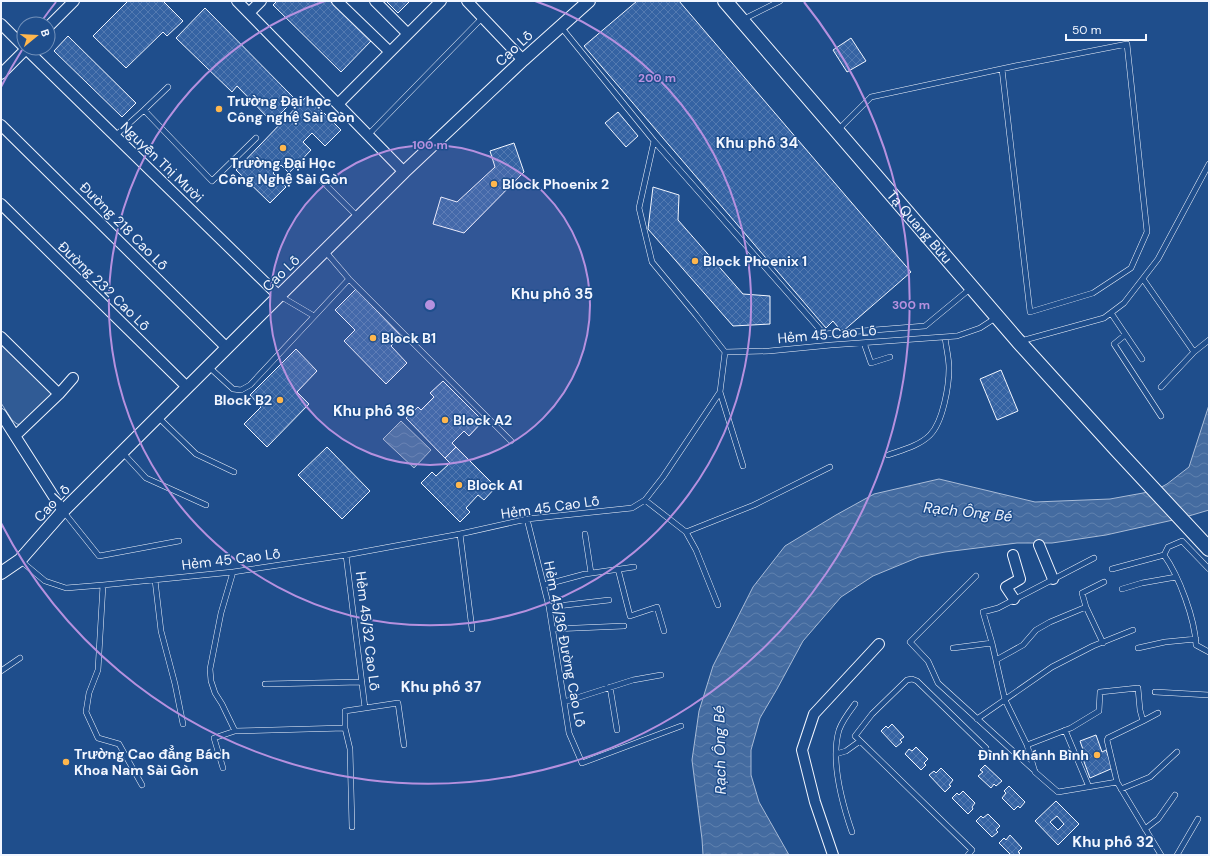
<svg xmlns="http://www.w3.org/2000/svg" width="1210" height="856" viewBox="0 0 1210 856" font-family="'DM Sans',sans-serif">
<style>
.built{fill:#305b95;stroke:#a8bbd7}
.water{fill:url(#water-waves);stroke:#a8bbd7}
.building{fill:url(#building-cross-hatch);stroke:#f2f6ff;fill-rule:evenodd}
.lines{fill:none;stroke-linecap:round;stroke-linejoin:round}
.service-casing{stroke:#f2f6ff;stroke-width:6}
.minor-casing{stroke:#f2f6ff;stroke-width:12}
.tertiary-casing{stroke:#f2f6ff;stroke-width:14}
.secondary-casing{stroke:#f2f6ff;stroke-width:16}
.service{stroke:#1f4e8c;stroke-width:5}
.minor{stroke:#1f4e8c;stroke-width:10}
.tertiary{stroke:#1f4e8c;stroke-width:12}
.secondary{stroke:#1f4e8c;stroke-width:14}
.ring{fill:none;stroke:#b691df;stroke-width:2}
.poi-dot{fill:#ffb74d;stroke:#1f4e8c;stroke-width:1.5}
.labels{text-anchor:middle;stroke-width:3;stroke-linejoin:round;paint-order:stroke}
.street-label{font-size:14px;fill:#f2f6ff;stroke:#1f4e8c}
.poi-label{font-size:14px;font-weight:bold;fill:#f2f6ff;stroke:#1f4e8c;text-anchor:start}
.neighbourhood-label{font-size:15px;font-weight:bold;fill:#f2f6ff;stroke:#1f4e8c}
.water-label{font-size:15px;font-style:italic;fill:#f2f6ff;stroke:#1f4e8c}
.centre{fill:#b691df;stroke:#1f4e8c;stroke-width:2}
.ring-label{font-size:12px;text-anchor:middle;font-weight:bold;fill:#b691df;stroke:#1f4e8c;stroke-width:3;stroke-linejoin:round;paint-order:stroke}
</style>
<defs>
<pattern id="water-waves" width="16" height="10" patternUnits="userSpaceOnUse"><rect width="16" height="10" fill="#446ba0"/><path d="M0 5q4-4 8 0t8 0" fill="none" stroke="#5f81ae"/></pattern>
<pattern id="building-cross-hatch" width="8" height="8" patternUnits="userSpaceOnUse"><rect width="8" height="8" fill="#3563a3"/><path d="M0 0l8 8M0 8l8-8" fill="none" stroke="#537ab1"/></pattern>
</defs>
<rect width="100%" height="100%" fill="#1f4e8c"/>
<path class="built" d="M1,343L53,393L22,425L17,424L12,420L1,403Z"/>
<path class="water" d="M1209,405V510L1182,518L1106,535L1052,543H1017L945,552L919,557L873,576L841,597L803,641L777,689L760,718L751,750V775L759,802L789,855H703L702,839L692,760L699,711L713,666L753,587L785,546L836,515L874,494L939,479L1035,502L1110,499L1154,491L1167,484L1189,467Z
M401,421L431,450L414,468L383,439Z"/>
<path class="building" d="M128,1H163L183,21L167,36L163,32L126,68L93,36Z
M277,1H330L371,41L341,72L273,5Z
M386,1H410L398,13Z
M637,1H679L911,272L842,332L833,321L826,328L584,46Z
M205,8L295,99L272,122L237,86L232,92L176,38Z
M68,36L136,103L122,117L54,51Z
M851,38L866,61L847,72L833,50Z
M307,96L341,130L325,146L312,133L303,142L311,150L289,173L281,165L273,173L286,187L270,203L236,170Z
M618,112L638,136L626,147L605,123Z
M514,143L524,172L464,233L433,224L441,197L457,202L495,167L490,151Z
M653,187L679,195L678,220L743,294L770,296V324L733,326L648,229Z
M356,289L401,336L391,346L407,363L386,384L344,341L355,330L335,310Z
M296,349L317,371L297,392L309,404L267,447L244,424L261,407L250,395Z
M1001,370L1018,411L997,420L980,379Z
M443,381L483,421L469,436L464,431L452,443L456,447L445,458L406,418L418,407L421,410L434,397L430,393Z
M327,447L370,491L342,519L298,475Z
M456,447L496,487L484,500L478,495L466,508L470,512L460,522L421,483L432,472L436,476L450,463L445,458Z
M892,724L904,737L900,740L902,742L896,747L881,731L886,726L888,728Z
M1096,735L1102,752L1106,750L1113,768L1090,778L1083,759L1086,758L1080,741Z
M916,747L928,759L924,763L926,765L921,770L905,754L909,749L912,751Z
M985,765L1002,781L996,786L994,784L991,788L978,776L983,772L980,770Z
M941,768L953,780L949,785L951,786L945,792L929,775L934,771L936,773Z
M1009,786L1025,802L1020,808L1018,806L1014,810L1002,798L1006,793L1004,791Z
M963,791L975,803L972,807L973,809L968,814L952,798L957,793L959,795Z
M1056,801L1079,824L1058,845L1035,821ZM1057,816L1064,824L1058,830L1050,822Z
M988,814L1000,826L996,830L998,832L992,837L976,821L981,816L983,818Z
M1010,835L1022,848L1018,852L1020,853L1018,855H1011L999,843L1004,838L1006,840Z"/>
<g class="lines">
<g class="service-casing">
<path id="service" d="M742,20L780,1
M561,27L654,141L639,208L652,262L696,315L725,352
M144,110L168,87
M838,130L871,97L1015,66L1127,44L1147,232L1131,268L1093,293L1030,312L1002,69
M368,135L483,17
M115,136L144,110L212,181L256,138
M654,141L824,334L925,326L971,288
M322,181L358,217
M325,251L349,279L511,441
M1143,279L1194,352
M280,296L314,316
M1111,313L1142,359
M1125,335L1114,344L1161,416
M1021,341L1104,318L1124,303L1158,259L1209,164
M864,343L871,363L890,357
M725,352L769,351L831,345L957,336L980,328L997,317
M209,367L233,389L241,390L250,385L349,279
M1161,387L1194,352L1209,340
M720,392L743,466
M158,417L196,454L234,472
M122,452L146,478L206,505
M888,455C902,450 919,446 930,435C943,422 949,386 949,368C949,358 946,347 945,337
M645,500L686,532L754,505L830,467
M63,511L99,556L179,541
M527,519L549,607L569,733L582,763L681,726
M686,532L696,550L718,605
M460,534L472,629
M585,534L591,573
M346,555L365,708L398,703L404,745
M1164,555L1168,547L1182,541L1209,569
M1094,558L998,608L983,612L992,643L1005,700L1027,745L1035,772L1058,792L1117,782L1161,855
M21,561L45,581L66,588L103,585L233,572L346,555L460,534L527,519L632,508L645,500L663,477L720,392L725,352
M618,569L630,616L657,607L664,631
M1112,569L1164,555C1179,576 1195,619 1196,645L1209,652
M233,572L221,613L210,669L211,681L215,693L222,704L235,731
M976,576L910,642L928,661L938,683L1035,771
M155,580L161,631L175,684L183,724
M103,585L98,670L89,693L86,712L98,738L119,744L142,785
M544,585L585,574L634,567
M1122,589L1142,583L1176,577
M549,607L609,600
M1086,607L1103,643
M553,629L624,626
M953,648L992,643
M1138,648L1165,642L1196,639
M996,660L1023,645L1036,630L1050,622L1086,607L1082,593L1104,582
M1,671L20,658
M265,684L362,682
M610,687L617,730
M1155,692L1209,695
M564,702L633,680L661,675
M977,719L1052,667L1093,646L1133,630
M345,728V711L365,708
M1065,730L1089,787
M1027,745L1071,728L1099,711L1100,692L1138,688L1140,710L1143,721L1158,713
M836,754L846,751L860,741
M223,768L214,738L235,731L345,728L350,749L352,827
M1117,782L1107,740L1108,738L1143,721
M1121,789L1150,777L1177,752
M1145,829L1158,819L1175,795
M852,832C842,803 830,761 839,730C842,721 849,712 855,704
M968,855L972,850L855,736L872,714L907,680L912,679L917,681L986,748
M1177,855L1198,819"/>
</g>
<g class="minor-casing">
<path id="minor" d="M237,1L404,172
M337,1L390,52
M375,1L408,34
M467,1L523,60
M249,13L261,1
M1,24L24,47
M48,27L74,1
M25,48L279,296
M1,74L27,48
M338,104L441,1
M1,125L227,348
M1,204L187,387
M1,337L59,394
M1,414L63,511
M15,436L59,394L73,378
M1039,545L1053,579
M1013,555L1020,579L1006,587L1014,599
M833,855L815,802L802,750L814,714L879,644"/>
</g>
<g class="tertiary-casing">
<path id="tertiary" d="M1,573L20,560L63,511L279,296L404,172L523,60L589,1"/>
</g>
<g class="secondary-casing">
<g id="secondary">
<path id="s1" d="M725,1L1018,341L1117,450L1209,549"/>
</g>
</g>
<use href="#service" class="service"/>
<use href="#minor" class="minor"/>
<use href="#tertiary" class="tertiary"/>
<use href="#secondary" class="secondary"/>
</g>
<circle cx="430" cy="305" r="160" fill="#b691df" fill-opacity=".12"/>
<g class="ring">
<circle cx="430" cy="305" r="160"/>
<path d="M535 1A321 321 0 1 1 325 1"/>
<path d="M1 87A481 481 0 0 1 22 50M41 22A481 481 0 0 1 56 2M804 2A481 481 0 1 1 1 523"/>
</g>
<g class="poi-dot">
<circle cx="219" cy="109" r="4"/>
<circle cx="283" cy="148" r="4"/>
<circle cx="494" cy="184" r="4"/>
<circle cx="695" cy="261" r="4"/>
<circle cx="373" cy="338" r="4"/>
<circle cx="280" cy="400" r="4"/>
<circle cx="445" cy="420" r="4"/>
<circle cx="459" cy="485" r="4"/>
<circle cx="1097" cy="755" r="4"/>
<circle cx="66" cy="762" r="4"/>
</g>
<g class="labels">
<g class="street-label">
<text transform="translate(514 48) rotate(-43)" y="5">Cao Lỗ</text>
<text transform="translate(162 162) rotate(44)" y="5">Nguyễn Thị Mười</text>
<text transform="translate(124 226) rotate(45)" y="5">Đường 218 Cao Lỗ</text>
<text dy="5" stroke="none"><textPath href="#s1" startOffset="298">Tạ Quang Bửu</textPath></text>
<text transform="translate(281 273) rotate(-44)" y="5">Cao Lỗ</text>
<text transform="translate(104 286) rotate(44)" y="5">Đường 232 Cao Lỗ</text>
<text transform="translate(827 334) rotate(-5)" y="5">Hẻm 45 Cao Lỗ</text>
<text transform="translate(52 503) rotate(-47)" y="5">Cao Lỗ</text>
<text transform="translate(550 507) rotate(-8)" y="5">Hẻm 45 Cao Lỗ</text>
<text transform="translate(231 559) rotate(-7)" y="5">Hẻm 45 Cao Lỗ</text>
<text transform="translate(368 631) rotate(83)" y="5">Hẻm 45/32 Cao Lỗ</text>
<text transform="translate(565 644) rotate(79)" y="5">Hẻm 45/36 Đường Cao Lỗ</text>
</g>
<g class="poi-label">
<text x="227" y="106">Trường Đại học<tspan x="227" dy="16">Công nghệ Sài Gòn</tspan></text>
<text x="283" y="168" text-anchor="middle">Trường Đại Học<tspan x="283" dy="16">Công Nghệ Sài Gòn</tspan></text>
<text x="502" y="189">Block Phoenix 2</text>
<text x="703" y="266">Block Phoenix 1</text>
<text x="381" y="343">Block B1</text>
<text x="272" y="405" text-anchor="end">Block B2</text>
<text x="453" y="425">Block A2</text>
<text x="467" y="490">Block A1</text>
<text x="74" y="759">Trường Cao đẳng Bách<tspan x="74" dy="16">Khoa Nam Sài Gòn</tspan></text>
<text x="1089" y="760" text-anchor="end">Đình Khánh Bình</text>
</g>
<g class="neighbourhood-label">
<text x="757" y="148">Khu phố 34</text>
<text x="552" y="299">Khu phố 35</text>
<text x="374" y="416">Khu phố 36</text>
<text x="441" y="692">Khu phố 37</text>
<text x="1113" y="847">Khu phố 32</text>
</g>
<g class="water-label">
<text transform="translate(968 512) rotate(6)" y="5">Rạch Ông Bé</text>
<text transform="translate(720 750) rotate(-91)" y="5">Rạch Ông Bé</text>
</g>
</g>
<circle cx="430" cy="305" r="6" class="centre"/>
<g class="ring-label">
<text x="657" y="82">200 m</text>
<text x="430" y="149">100 m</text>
<text x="911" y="309">300 m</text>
</g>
<rect width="1210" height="856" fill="none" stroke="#f2f6ff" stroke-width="4"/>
<g transform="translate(36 36) rotate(72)"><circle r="19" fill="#1f4e8c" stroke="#7391ba"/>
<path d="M0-3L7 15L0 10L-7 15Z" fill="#ffb74d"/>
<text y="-6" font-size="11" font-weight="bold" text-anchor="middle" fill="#f2f6ff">B</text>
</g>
<path d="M1066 34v6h80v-6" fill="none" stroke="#f2f6ff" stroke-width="2"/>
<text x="1072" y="34" font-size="12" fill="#f2f6ff" stroke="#1f4e8c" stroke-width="3" paint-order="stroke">50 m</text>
</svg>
